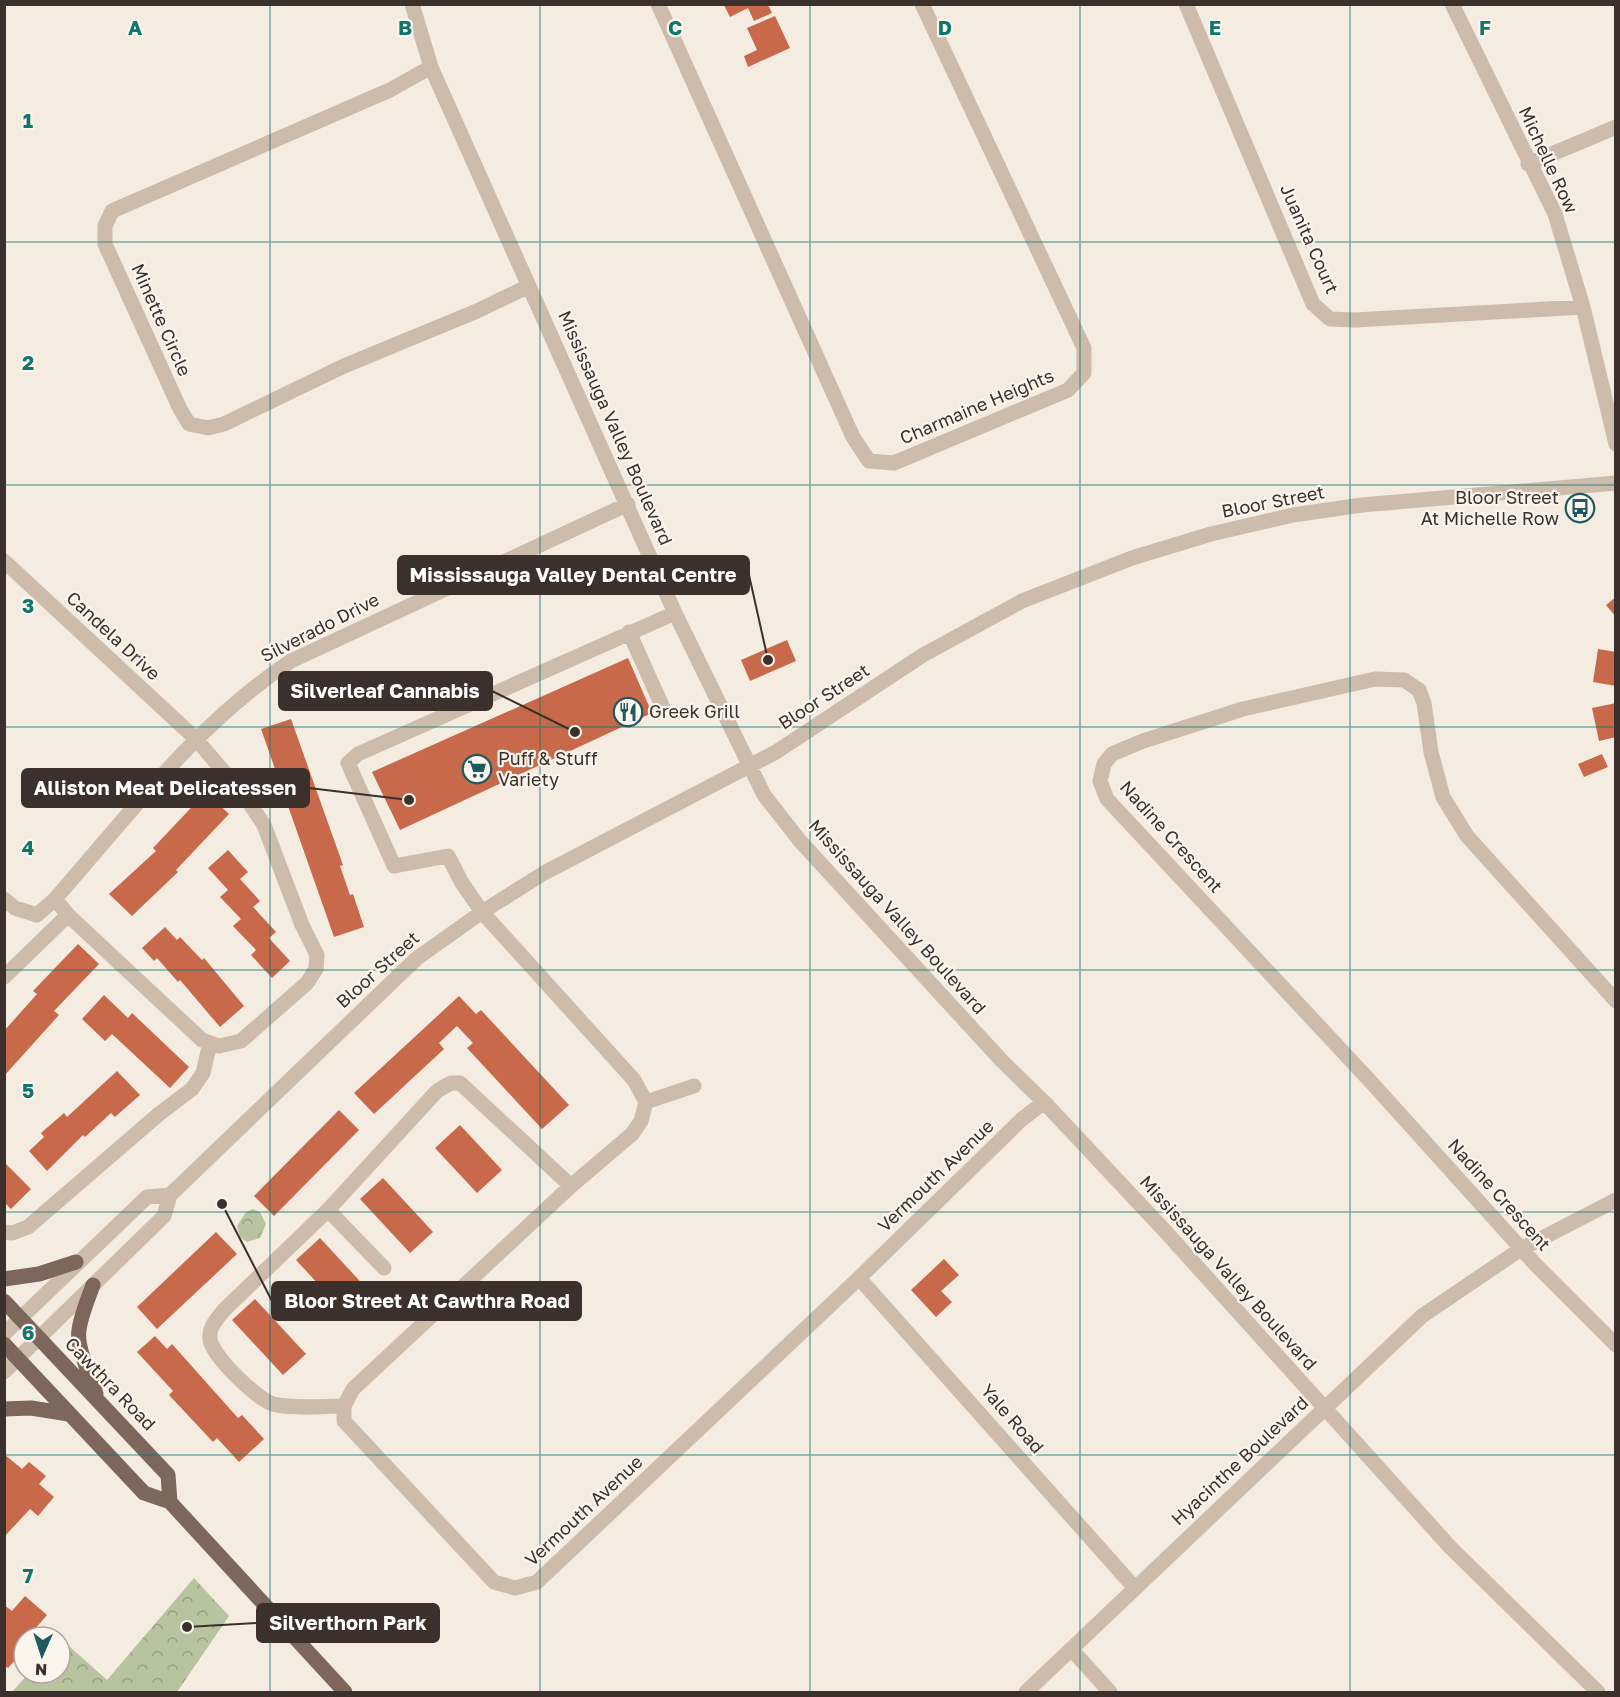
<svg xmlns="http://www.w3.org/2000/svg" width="1620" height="1697" viewBox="0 0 1620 1697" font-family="'Golos Text',sans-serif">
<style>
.park{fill:url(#park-crowns)}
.building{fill:#c8694b}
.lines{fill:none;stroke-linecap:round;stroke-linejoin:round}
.minor{stroke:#cdbbac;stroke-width:15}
.major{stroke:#7d675c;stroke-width:15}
.grid{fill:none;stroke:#0f766e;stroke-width:1.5;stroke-opacity:0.55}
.labels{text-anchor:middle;stroke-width:4.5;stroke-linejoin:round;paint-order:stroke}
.street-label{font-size:18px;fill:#3b302b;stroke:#fbf5ee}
.poi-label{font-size:18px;fill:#3b302b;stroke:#fbf5ee;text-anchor:start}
.grid-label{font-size:20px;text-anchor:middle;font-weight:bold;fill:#0f766e;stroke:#fbf5ee;stroke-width:4.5;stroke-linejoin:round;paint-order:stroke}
.leader{fill:none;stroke:#3b302b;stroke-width:2}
.callout-dot{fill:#3b302b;stroke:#fbf5ee;stroke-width:2}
.callout{fill:#3b302b;stroke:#3b302b;stroke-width:2}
.callout-label{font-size:20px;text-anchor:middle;font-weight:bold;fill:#fff}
</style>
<defs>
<pattern id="park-crowns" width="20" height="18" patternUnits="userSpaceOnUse" patternTransform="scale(1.5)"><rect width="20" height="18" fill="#b8c4a0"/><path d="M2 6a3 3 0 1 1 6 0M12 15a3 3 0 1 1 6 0" fill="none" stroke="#97a083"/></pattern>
</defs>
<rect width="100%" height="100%" fill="#f4ebe1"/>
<path class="park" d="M253,1209L260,1212L266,1224L260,1238L247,1242L240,1237L237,1226L246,1212Z
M194,1578L229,1616L177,1692H12L29,1673H60V1638L107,1680Z"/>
<path class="building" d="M724,5H768L772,13L754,21L748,8L730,17Z
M775,16L790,48L748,67L744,56L757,50L747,28Z
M1616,597V617L1606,605Z
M787,640L796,661L750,681L741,660Z
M1598,649L1616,652V686L1593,682Z
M628,658L652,713L400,830L372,772Z
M1616,703V737L1599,741L1592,708Z
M291,719L343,865L340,866L350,895L353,894L364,927L334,937L261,729Z
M1602,754L1608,767L1584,777L1578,764Z
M206,792L229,814L176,870L178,872L132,916L109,894L156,851L153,848Z
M228,850L248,872L240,879L260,901L253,907L276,932L269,938L290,961L272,978L251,955L256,950L233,926L241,919L220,897L228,890L208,868Z
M165,927L177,940L180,937L202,960L204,958L244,1006L220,1027L180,980L178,982L157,958L154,961L142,948Z
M78,944L99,964L54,1011L59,1015L4,1076V1031L37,994L33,991Z
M104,995L128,1018L132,1013L189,1067L170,1088L112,1034L105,1041L82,1019Z
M459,996L476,1014L481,1010L569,1105L542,1129L467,1048L473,1043L457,1026L439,1043L444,1049L374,1114L354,1093Z
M117,1071L140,1095L115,1117L111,1113L85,1137L83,1135L47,1171L29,1151L44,1137L41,1133L64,1113L67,1117Z
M339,1110L359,1130L274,1216L254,1196Z
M460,1125L502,1170L477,1193L435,1148Z
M4,1162L31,1189L11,1209L4,1202Z
M383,1178L433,1232L410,1253L360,1199Z
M216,1232L237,1254L157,1329L137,1307Z
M320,1238L370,1292L346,1314L296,1260Z
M944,1259L959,1275L941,1291L952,1302L936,1317L911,1290Z
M255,1299L306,1354L283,1375L232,1320Z
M155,1336L167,1349L172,1344L238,1418L242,1415L264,1439L239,1462L217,1438L213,1442L169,1395L173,1391L137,1352Z
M4,1454L22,1469L29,1462L46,1476L39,1484L54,1497L38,1516L30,1509L4,1537Z
M25,1596L47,1615L28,1637H24V1650L8,1668L4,1665V1605L12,1611Z"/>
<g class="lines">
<path class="minor" d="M412,4L431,67L675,613L764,795L800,841L1002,1061L1044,1102L1165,1231L1450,1547L1598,1692
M658,4L853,437L869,461L894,463L1068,390L1084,373V348L922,4
M1186,4L1313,304L1330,319L1355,320L1583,307
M1452,4L1555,214L1583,307L1616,444
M431,67L390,90L112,211L105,226V244L180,409L189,424L208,428L224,424L344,366L477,311L529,286
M1528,164L1616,127
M4,561L196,739L246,798L264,825L302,925L317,955L316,969L307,983L241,1041L219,1046L202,1040L68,915L55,899
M675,613L358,754L348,763L394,866L448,856L462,883L482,912L634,1080L646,1102L641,1121L632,1134L571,1186L353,1389L344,1406V1421L494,1582L515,1588L537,1582L859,1278L1021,1120L1044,1102
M629,632L663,708
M4,899L15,908L37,915L55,899C129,815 197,723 291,661L628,504
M4,977L68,915
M1616,1001L1467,836L1443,797L1431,752L1424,703L1419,690L1404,680L1375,679L1243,709L1143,741L1112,754L1104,764L1100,781L1107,799L1371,1082L1536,1265L1616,1345
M646,1102L694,1086
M328,1210L384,1268
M4,1232L12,1233L28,1227L159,1114L192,1089L203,1073L210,1043
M859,1278L1134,1587
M4,1334L147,1197L170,1195
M4,1372L164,1216L170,1195L416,959L482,912L544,873L776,752L923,655L1022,601L1132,558L1211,534L1293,515L1362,505L1616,483
M344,1406C324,1406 291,1409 273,1404C257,1399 212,1356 210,1339C208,1327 218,1318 224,1310L328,1210L437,1091L451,1083H460L571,1186
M1072,1650L1110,1692
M1026,1692L1422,1316L1521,1249L1616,1200"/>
<path class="major" d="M4,1279L39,1274L76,1262
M93,1285C88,1299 81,1315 79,1330C76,1348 91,1376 96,1394
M4,1301L168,1475L170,1502
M4,1344L144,1493L170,1502L345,1692
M4,1409L31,1408L69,1414"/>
</g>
<path class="grid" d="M270,4V1692M540,4V1692M810,4V1692M1080,4V1692M1350,4V1692M4,242H1616M4,485H1616M4,727H1616M4,970H1616M4,1212H1616M4,1455H1616"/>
<defs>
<g id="bus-ring" transform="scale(1.5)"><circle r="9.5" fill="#fbf5ee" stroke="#1f5a5e" stroke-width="1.5"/><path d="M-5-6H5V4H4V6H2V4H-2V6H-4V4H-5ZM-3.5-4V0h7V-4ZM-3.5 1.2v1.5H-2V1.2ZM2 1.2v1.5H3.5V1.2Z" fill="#1f5a5e"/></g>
<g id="restaurant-ring" transform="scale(1.5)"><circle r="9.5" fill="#fbf5ee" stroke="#1f5a5e" stroke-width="1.5"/><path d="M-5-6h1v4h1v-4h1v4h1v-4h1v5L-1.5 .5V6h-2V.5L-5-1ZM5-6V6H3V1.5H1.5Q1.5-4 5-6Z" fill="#1f5a5e"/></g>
<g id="supermarket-ring" transform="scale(1.5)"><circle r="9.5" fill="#fbf5ee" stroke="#1f5a5e" stroke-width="1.5"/><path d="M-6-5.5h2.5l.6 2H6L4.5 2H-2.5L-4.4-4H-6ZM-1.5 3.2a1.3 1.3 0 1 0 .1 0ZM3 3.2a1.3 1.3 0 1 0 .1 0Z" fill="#1f5a5e"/></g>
</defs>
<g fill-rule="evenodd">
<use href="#bus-ring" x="1580" y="508"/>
<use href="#restaurant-ring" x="628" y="712"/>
<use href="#supermarket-ring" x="477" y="769"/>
</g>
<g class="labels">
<g class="street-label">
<text transform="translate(1548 160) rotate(65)" y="6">Michelle Row</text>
<text transform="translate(1309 239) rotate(66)" y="6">Juanita Court</text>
<text transform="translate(161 320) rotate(66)" y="6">Minette Circle</text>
<text transform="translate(977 407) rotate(-23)" y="6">Charmaine Heights</text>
<text transform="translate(615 428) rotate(66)" y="6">Mississauga Valley Boulevard</text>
<text transform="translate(1273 502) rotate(-11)" y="6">Bloor Street</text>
<text transform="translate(320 628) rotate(-27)" y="6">Silverado Drive</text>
<text transform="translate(113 636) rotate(43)" y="6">Candela Drive</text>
<text transform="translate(824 697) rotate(-33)" y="6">Bloor Street</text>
<text transform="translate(1171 837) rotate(48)" y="6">Nadine Crescent</text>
<text transform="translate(897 917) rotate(48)" y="6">Mississauga Valley Boulevard</text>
<text transform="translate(378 970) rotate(-42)" y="6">Bloor Street</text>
<text transform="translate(936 1176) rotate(-44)" y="6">Vermouth Avenue</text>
<text transform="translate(1499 1195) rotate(48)" y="6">Nadine Crescent</text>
<text transform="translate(1228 1273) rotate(48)" y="6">Mississauga Valley Boulevard</text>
<text transform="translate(110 1384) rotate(46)" y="6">Cawthra Road</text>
<text transform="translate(1012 1419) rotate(49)" y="6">Yale Road</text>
<text transform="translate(1240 1461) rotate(-43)" y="6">Hyacinthe Boulevard</text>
<text transform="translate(584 1511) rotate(-43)" y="6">Vermouth Avenue</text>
</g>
<g class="poi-label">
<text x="1559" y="504" text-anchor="end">Bloor Street<tspan x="1559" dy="21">At Michelle Row</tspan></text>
<text x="649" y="718">Greek Grill</text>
<text x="498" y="765">Puff &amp; Stuff<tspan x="498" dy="21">Variety</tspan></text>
</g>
</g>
<g class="grid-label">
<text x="135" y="35">A</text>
<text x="405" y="35">B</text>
<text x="675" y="35">C</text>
<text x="945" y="35">D</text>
<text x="1215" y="35">E</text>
<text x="1485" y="35">F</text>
<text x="28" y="128">1</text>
<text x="28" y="370">2</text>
<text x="28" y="613">3</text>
<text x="28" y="855">4</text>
<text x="28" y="1098">5</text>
<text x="28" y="1340">6</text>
<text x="28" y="1583">7</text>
</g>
<path class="leader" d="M768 660L749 575M575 732L492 691M409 800L309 788M222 1204L272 1301M187 1627L257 1623"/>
<g class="callout-dot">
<circle cx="768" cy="660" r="6"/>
<circle cx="575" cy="732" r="6"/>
<circle cx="409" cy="800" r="6"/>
<circle cx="222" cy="1204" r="6"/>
<circle cx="187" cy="1627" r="6"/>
</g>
<g class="callout">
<rect x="398" y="556" width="351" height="38" rx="6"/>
<rect x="279" y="672" width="213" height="38" rx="6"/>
<rect x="22" y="769" width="287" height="38" rx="6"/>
<rect x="272" y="1282" width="309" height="38" rx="6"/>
<rect x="257" y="1604" width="182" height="38" rx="6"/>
</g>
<g class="callout-label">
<text x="573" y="582">Mississauga Valley Dental Centre</text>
<text x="385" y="698">Silverleaf Cannabis</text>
<text x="165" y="795">Alliston Meat Delicatessen</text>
<text x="427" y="1308">Bloor Street At Cawthra Road</text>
<text x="348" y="1630">Silverthorn Park</text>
</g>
<rect width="1620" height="1697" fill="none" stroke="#3b302b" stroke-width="12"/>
<g transform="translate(42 1655) rotate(183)"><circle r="28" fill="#fbf5ee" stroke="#aea6a0" stroke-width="1.5"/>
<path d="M0-4.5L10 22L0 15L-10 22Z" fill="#1f5a5e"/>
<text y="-9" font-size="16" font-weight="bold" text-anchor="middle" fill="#3b302b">N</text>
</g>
</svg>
